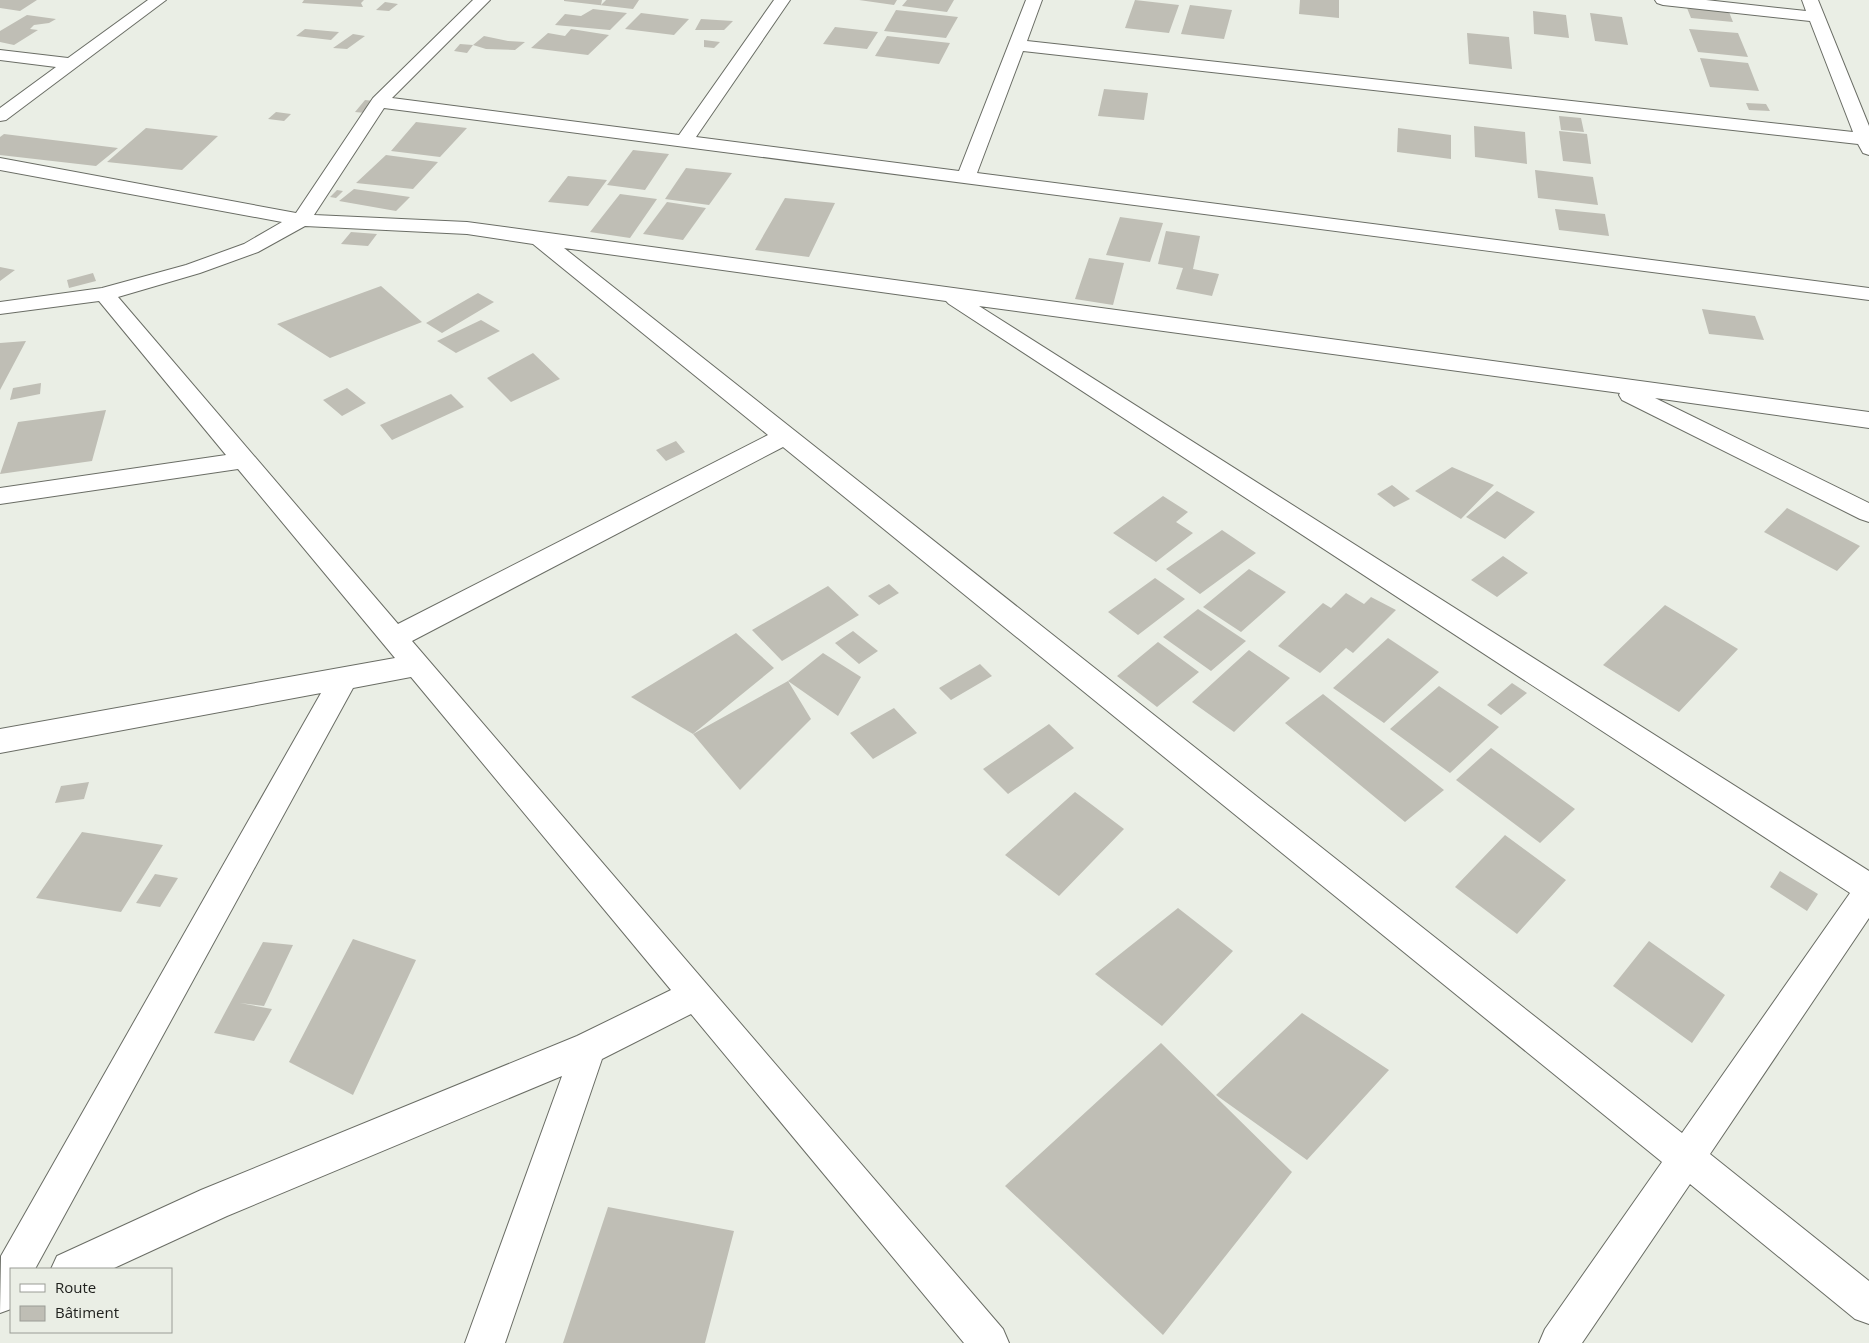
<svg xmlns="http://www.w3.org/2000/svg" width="1869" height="1343" viewBox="0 0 1869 1343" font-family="'Open Sans',sans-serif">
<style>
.building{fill:#bfbeb5}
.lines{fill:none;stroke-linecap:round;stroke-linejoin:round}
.minor-casing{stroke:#6a6d65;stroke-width:2}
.minor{fill:#fff;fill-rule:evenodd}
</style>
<rect width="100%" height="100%" fill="#eaeee5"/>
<path class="building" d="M0,0H37L20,11L0,8Z
M304,0H364L361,3L363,7L302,3Z
M564,0H602L601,5L606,0H639L633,9L564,1Z
M859,0H897L894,5Z
M907,0H954L947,12L902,6Z
M1135,0L1179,5L1169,33L1125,28Z
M1300,0H1339V18L1299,14Z
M385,2L398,4L389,11L376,10Z
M1190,5L1232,10L1224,39L1181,34Z
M1687,8L1729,12L1733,22L1691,18Z
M593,9L627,13L610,30L555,25L565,14L581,16Z
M896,10L958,17L946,38L884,31Z
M1533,11L1566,15L1569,38L1534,34Z
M641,13L689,19L674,35L625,29Z
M1590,13L1622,17L1628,45L1595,41Z
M27,15L56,19L49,23L34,25L30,29L38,30L14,45L0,42V31Z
M701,19L733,21L724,30H695Z
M835,27L878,32L867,49L823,44Z
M305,29L339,32L331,40L296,36Z
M571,29L609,35L588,55L531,48L548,33L565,36Z
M1689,29L1738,33L1748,57L1698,52Z
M1467,33L1509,37L1512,69L1469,64Z
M353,34L365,36L347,49L333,48Z
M484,36L508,41L525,42L515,50L486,49L473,45Z
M887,36L950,43L939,64L875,56Z
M704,40L720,42L714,48L704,47Z
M460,44L473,45L467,53L454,51Z
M1700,58L1748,63L1759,91L1710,87Z
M1104,89L1148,93L1144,120L1098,116Z
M365,100L375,101L365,113L355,112Z
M1746,103L1766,104L1770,111L1749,110Z
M276,112L291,114L284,121L268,119Z
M1559,116L1581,118L1584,132L1561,130Z
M416,122L467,128L440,157L391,151Z
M1474,126L1525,132L1527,164L1475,157Z
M146,128L218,136L182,170L107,162Z
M1398,128L1451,135V159L1397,152Z
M1559,131L1587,134L1591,164L1563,161Z
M4,134L118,148L96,166L0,155V137Z
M633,150L669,154L645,190L607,185Z
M386,155L438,162L413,189L356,183Z
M686,168L732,173L709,205L665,199Z
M1535,170L1593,177L1598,205L1538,198Z
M568,176L607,180L588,206L548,202Z
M354,189L410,197L396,211L339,201Z
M337,190L343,191L336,198L330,197Z
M620,194L657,199L630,238L590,232Z
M785,198L835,203L809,257L755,250Z
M667,202L706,208L683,240L643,234Z
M1555,209L1605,214L1609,236L1559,230Z
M1120,217L1163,223L1150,262L1106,255Z
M1166,231L1200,236L1193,269L1219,274L1212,296L1176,289L1183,268L1158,264Z
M351,232L377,234L368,246L341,244Z
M1089,258L1124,263L1113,305L1075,299Z
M0,267L15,270L0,281Z
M93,273L96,281L69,288L67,280Z
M381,286L422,322L330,358L277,324Z
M478,293L494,302L442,333L426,323Z
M1702,309L1755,316L1764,340L1709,334Z
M481,320L500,331L456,353L437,341Z
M26,341L0,390V343Z
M533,353L560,379L511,402L487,378Z
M41,383L40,394L10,400L13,388Z
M347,388L366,403L342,416L323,400Z
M451,394L464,407L392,440L380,425Z
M106,410L92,461L0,474L18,422Z
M676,441L685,452L666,461L656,450Z
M1452,467L1494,485L1461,519L1415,491Z
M1392,485L1410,499L1394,507L1377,494Z
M1497,491L1535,512L1505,539L1466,517Z
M1163,496L1188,512L1176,522L1193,533L1156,562L1113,533Z
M1787,508L1860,546L1837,571L1764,532Z
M1222,530L1256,553L1200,594L1166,569Z
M1503,556L1528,573L1497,597L1471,580Z
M1249,569L1286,592L1241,632L1203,607Z
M1155,578L1185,599L1138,635L1108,612Z
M889,584L899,593L879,605L868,596Z
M828,586L859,615L782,661L752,630Z
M1346,593L1364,604L1371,597L1396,610L1353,653L1346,648L1320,673L1278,646L1323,603L1331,608Z
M1665,605L1738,649L1679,712L1603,665Z
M1198,609L1246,641L1211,671L1163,637Z
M853,631L878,651L859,664L835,643Z
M736,633L774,668L693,734L788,681L823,653L861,677L838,716L788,681L811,719L740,790L693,734L631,697Z
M1388,638L1439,672L1384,723L1333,688Z
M1158,642L1199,672L1157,707L1117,676Z
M1249,650L1290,678L1234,732L1192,702Z
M980,664L992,676L951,700L939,688Z
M1512,683L1527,693L1501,715L1487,705Z
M1439,686L1499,727L1450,773L1390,729Z
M1323,694L1444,790L1405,822L1285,723Z
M894,708L917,733L873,759L850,733Z
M1049,724L1074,748L1008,794L983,769Z
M1491,748L1575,809L1540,843L1456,780Z
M89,782L84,799L55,803L61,786Z
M1075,792L1124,829L1059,896L1005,855Z
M82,832L163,845L121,912L36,898Z
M1505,835L1566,880L1517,934L1455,887Z
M1780,871L1818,894L1807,911L1770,887Z
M155,874L178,878L160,907L136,903Z
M1178,908L1233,951L1162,1026L1095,974Z
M353,939L416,960L353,1095L289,1062Z
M1649,941L1725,995L1692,1043L1613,986Z
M263,942L293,945L264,1006L240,1003L272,1009L254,1041L214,1033Z
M1302,1013L1389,1070L1307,1160L1216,1095Z
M1161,1043L1292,1172L1163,1335L1005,1186Z
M608,1207L734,1231L705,1343H563Z"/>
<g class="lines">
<g class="minor-casing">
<path id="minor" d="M148,0H166L6,120L0,121V108L56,67L0,60V50L68,58Z
M473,0H490L392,98L679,135L774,0H790L696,137L959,171L1026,0H1042L1027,41L1853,132L1810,21L1663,5L1657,3L1655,0H1706L1806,11L1802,0H1818L1869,126V155L1863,153L1858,144L1023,51L977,173L1869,288V300L384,108L314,215L467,222L1869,412V428L1655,398L1869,503V522L1860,519L1622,400L1619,395L1620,393L979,306L1869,871V918L1710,1154L1869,1281V1324L1855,1319L1690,1184L1582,1343H1539L1545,1329L1662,1162L783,447L412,641L1003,1329L1009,1343H964L691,1014L602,1059L505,1343H465L562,1076L227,1216L112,1269H51L57,1256L201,1190L577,1036L671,990L411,677L353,688L35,1269H11V1309L0,1313L1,1256L321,693L0,753V729L395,658L238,469L0,504V488L226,455L99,301L0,314V302L102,288L186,265L244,244L282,222L0,170V158L296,213L373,98ZM305,226L467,234L533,244L768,435L398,624L118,297L200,273L258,252ZM564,248L946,301L949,304L1850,893L1682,1133Z"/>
</g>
<use href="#minor" class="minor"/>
</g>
<rect x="10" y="1268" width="162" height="65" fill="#eaeee5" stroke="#9a9c96"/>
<rect x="20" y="1284" width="25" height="8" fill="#ffffff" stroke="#9a9c96"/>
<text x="55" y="1293" font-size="15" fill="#21221f">Route</text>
<rect x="20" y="1306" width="25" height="15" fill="#bfbeb5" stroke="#9a9c96"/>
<text x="55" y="1318" font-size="15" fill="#21221f">Bâtiment</text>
</svg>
